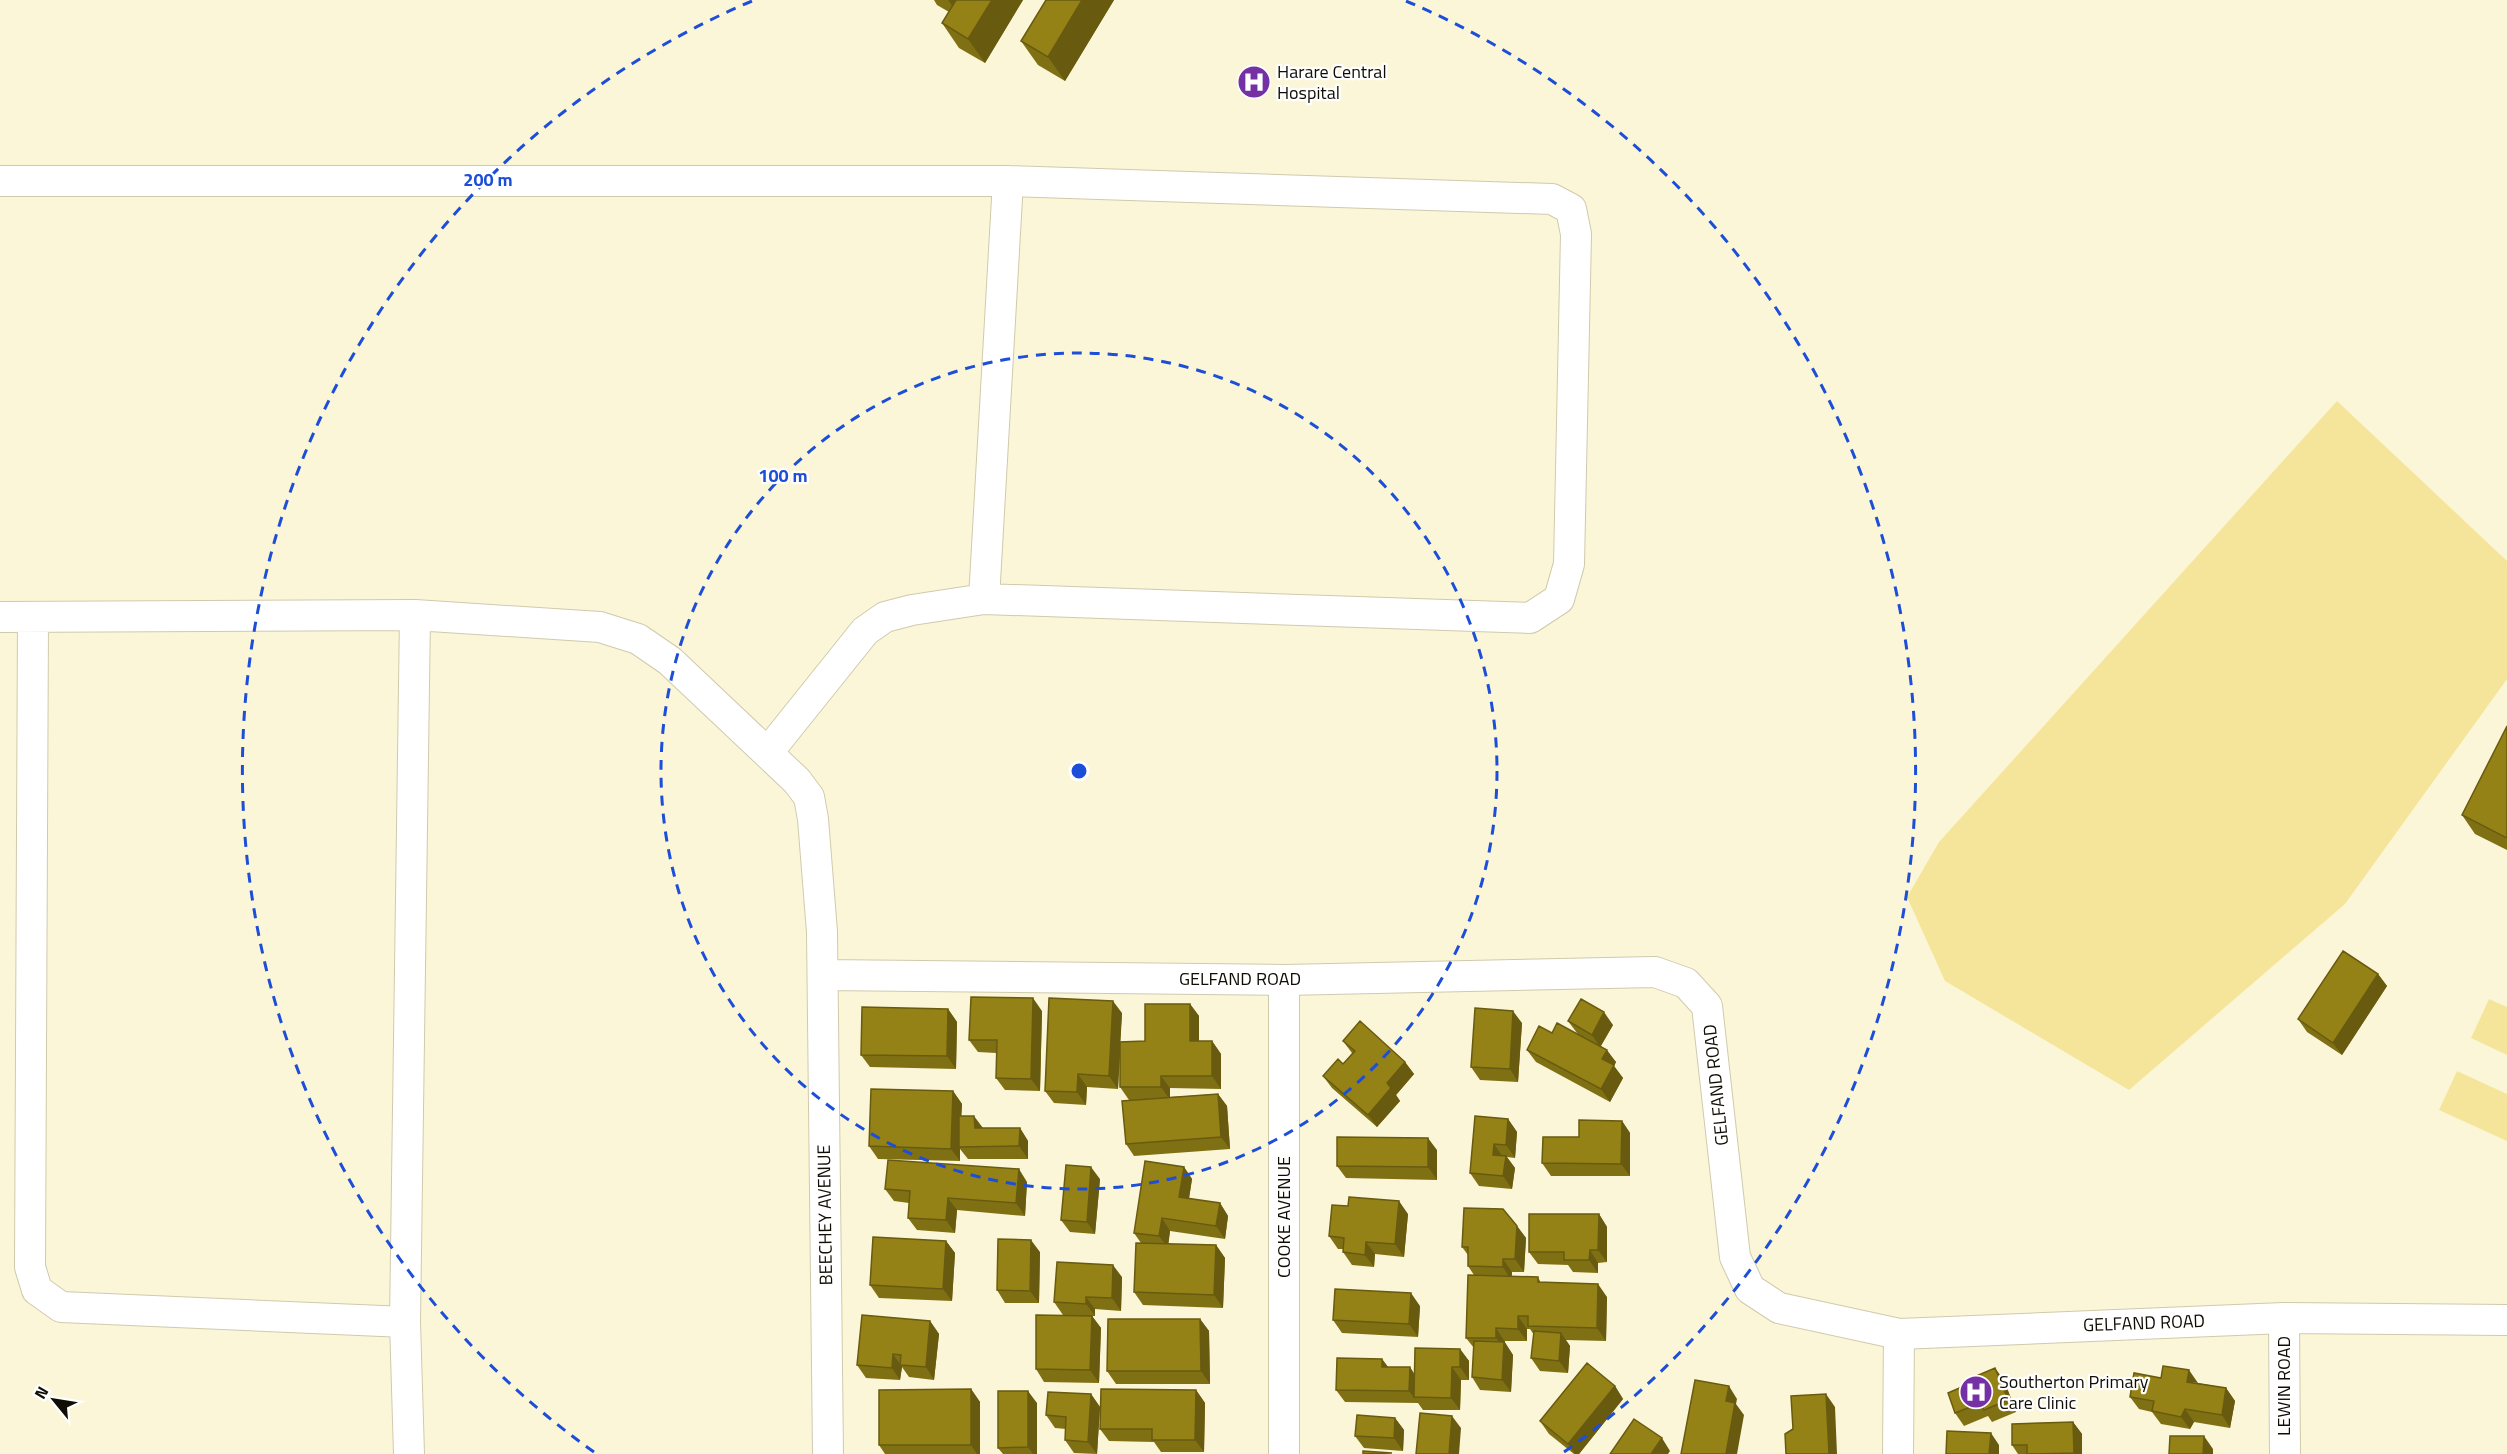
<svg xmlns="http://www.w3.org/2000/svg" width="2507" height="1454" viewBox="0 0 2507 1454" font-family="'Titillium Web',sans-serif">
<style>
.park{fill:#f5e59b}
.lines{fill:none;stroke-linecap:round;stroke-linejoin:round}
.street-casing{stroke:#d0caad;stroke-width:32}
.street{stroke:#fff;stroke-width:30}
.wall{fill:#807014}
.shaded-wall{fill:#685b10}
.building{fill:#958217;stroke:#685b10;stroke-width:1.5}
.ring{fill:none;stroke:#1d4ed8;stroke-width:3;stroke-dasharray:10 8}
.labels{text-anchor:middle;stroke-width:4.5;stroke-linejoin:round;paint-order:stroke}
.poi-label{font-size:18px;fill:#0f0d04;stroke:#fff;text-anchor:start}
.street-label{font-size:18px;fill:#0f0d04;stroke:#fff}
.centre{fill:#1d4ed8;stroke:#fff;stroke-width:3}
.ring-label{font-size:18px;text-anchor:middle;font-weight:bold;fill:#1d4ed8;stroke:#fff;stroke-width:4.5;stroke-linejoin:round;paint-order:stroke}
</style>
<rect width="100%" height="100%" fill="#fcf6d8"/>
<path class="park" d="M2337,401L2507,561V679L2345,904L2129,1090L1945,981L1907,897L1939,842Z
M2489,999L2507,1007V1055L2471,1038Z
M2457,1071L2507,1094V1141L2439,1110Z"/>
<g class="lines">
<g class="street-casing">
<path id="street" d="M0,181H1008L1552,199L1571,209L1576,234L1569,564L1559,599L1530,618L984,599L912,610L885,617L865,631L768,752
M984,599L1008,181
M0,617L415,615L600,627L638,639L670,661L797,781L809,797L813,819L822,932L828,1454
M33,619L30,1267L37,1290L61,1307L405,1322L415,615
M824,975L1284,980L1655,972L1686,983L1707,1006L1735,1257L1750,1289L1779,1308L1899,1334L2284,1318L2507,1320
M2284,1318L2285,1454
M405,1322L409,1454
M1284,1454V980
M1898,1454L1899,1334"/>
</g>
<use href="#street" class="street"/>
</g>
<path class="wall" d="M934,0H1023L985,63L959,48L942,23L949,12L937,5Z
M1046,0H1114L1065,81L1038,65L1021,41Z
M2507,726V850L2475,834L2462,815Z
M2378,974L2387,986L2342,1055L2307,1032L2298,1019Z
M1190,1004L1199,1016V1041H1212L1221,1054V1089L1170,1088V1097L1218,1094L1227,1106L1230,1149L1134,1156L1126,1144L1140,1100H1129L1120,1087V1052L1118,1089L1087,1087L1086,1105L1054,1103L1045,1091L1122,1013L1120,1042L1145,1041Z
M948,1009L957,1022L956,1069L870,1067L861,1055Z
M1042,1011L1040,1091L1005,1090L996,1078V1053L978,1052L969,1040Z
M1568,1021L1613,1025L1601,1046L1616,1062L1614,1066L1623,1078L1610,1102L1536,1062L1527,1050L1552,1033H1577Z
M1522,1023L1518,1082L1480,1080L1471,1067Z
M1343,1041L1405,1062L1414,1074L1396,1095L1400,1101L1377,1127L1332,1088L1323,1076L1343,1064L1352,1053Z
M953,1091L962,1104L961,1116L983,1128H1020L1028,1141V1159H968L960,1149V1161L878,1159L869,1146Z
M1508,1119L1517,1132L1515,1158L1507,1157L1515,1168L1512,1189L1479,1186L1470,1173Z
M1622,1121L1630,1133V1176H1551L1542,1163L1579,1137Z
M1437,1150V1180L1346,1178L1337,1166Z
M1184,1167L1192,1179L1189,1199L1220,1203L1228,1216L1225,1239L1170,1231L1168,1244L1216,1245L1225,1258L1223,1308L1143,1305L1134,1292L1141,1243L1134,1233Z
M1100,1179L1095,1234L1070,1232L1061,1220Z
M1027,1182L1025,1216L957,1210L955,1233L917,1230L908,1218L909,1203L894,1201L885,1189Z
M1408,1214L1404,1257L1375,1254L1374,1267L1352,1265L1343,1252V1249H1338L1329,1236Z
M1599,1214L1607,1227V1262L1598,1263V1273L1573,1272L1568,1265L1538,1264L1529,1252Z
M1517,1226L1526,1238L1524,1272H1512V1276L1538,1277L1541,1283L1607,1297L1606,1341L1566,1340L1570,1346L1568,1373L1540,1371L1531,1358L1534,1335L1530,1329H1527V1341H1505V1343L1513,1355L1511,1392L1480,1390L1472,1377L1474,1348L1466,1338L1474,1275L1468,1266V1255L1462,1247Z
M946,1241L955,1253L952,1301L879,1298L870,1285Z
M1040,1252L1039,1303H1005L997,1290Z
M1122,1277L1121,1311L1095,1309V1316H1092L1101,1328L1099,1383L1044,1382L1036,1369L1080,1316L1063,1315L1054,1302Z
M1420,1306L1418,1337L1342,1333L1333,1320Z
M1200,1319L1209,1331L1210,1384H1116L1107,1371Z
M930,1321L939,1334L934,1380L909,1377L902,1367L900,1380L866,1378L857,1365Z
M1460,1349L1469,1361V1380H1461L1460,1410H1423L1418,1403L1345,1402L1336,1390L1382,1359L1388,1367H1410L1414,1374Z
M1967,1380H2004L2016,1412L1992,1422L1988,1416L1964,1426L1955,1413L1969,1384Z
M2198,1383L2226,1388L2235,1401L2230,1428L2194,1422L2190,1429L2161,1424L2152,1412L2139,1409L2130,1397Z
M1615,1386L1623,1399L1579,1454H1574L1549,1434L1540,1421Z
M971,1389L980,1402V1454H885L879,1445Z
M1196,1390L1205,1403L1204,1452H1161L1154,1442L1109,1441L1100,1429Z
M1091,1394L1100,1407L1097,1454L1074,1453L1065,1440L1066,1429L1055,1428L1046,1415Z
M1037,1403V1454H1003L998,1448Z
M1395,1418L1404,1430L1403,1451L1364,1448L1355,1436Z
M2073,1422L2082,1434V1454H2018L2012,1445Z"/>
<path class="shaded-wall" d="M948,0H970L963,21Z
M992,0H1023L985,63L968,39Z
M1082,0H1114L1065,81L1048,57Z
M2378,974L2387,986L2342,1055L2333,1043Z
M1033,998L1042,1011L1040,1091L1031,1079Z
M1113,1001L1122,1013L1118,1089L1109,1076Z
M1190,1004L1199,1016V1054L1190,1041Z
M948,1009L957,1022L956,1069L947,1056Z
M1513,1011L1522,1023L1518,1082L1510,1069Z
M1604,1012L1613,1025L1600,1047L1592,1035Z
M1212,1041L1221,1054V1089L1212,1076Z
M1607,1050L1616,1062L1614,1066L1623,1078L1610,1102L1601,1089L1602,1059Z
M1405,1062L1414,1074L1396,1095L1400,1101L1377,1127L1368,1115L1387,1083Z
M1078,1074L1087,1087L1086,1105L1077,1092Z
M1161,1076L1170,1088V1100L1161,1087Z
M953,1091L962,1104L960,1147H959L960,1149V1161L951,1149Z
M1218,1094L1227,1106L1230,1149L1221,1137Z
M974,1116L983,1128H975Z
M1508,1119L1517,1132L1515,1158L1506,1145Z
M1622,1121L1630,1133V1176L1621,1164Z
M1020,1128L1028,1141V1159L1019,1146Z
M1428,1138L1437,1150V1180L1428,1167Z
M1494,1144L1503,1157L1493,1155Z
M1506,1156L1515,1168L1512,1189L1503,1176Z
M1091,1167L1100,1179L1095,1234L1087,1222Z
M1184,1167L1192,1179L1187,1210L1179,1197Z
M1019,1169L1027,1182L1025,1216L1016,1203Z
M948,1198L957,1210L955,1233L946,1220Z
M1399,1201L1408,1214L1404,1257L1395,1244Z
M1220,1203L1228,1216L1225,1239L1216,1226Z
M1599,1214L1607,1227V1262L1598,1250Z
M1162,1218L1170,1231L1168,1248L1159,1236Z
M1517,1226L1526,1238L1524,1272L1515,1259Z
M1031,1240L1040,1252L1039,1303L1030,1291Z
M946,1241L955,1253L952,1301L943,1289Z
M1366,1242L1375,1254L1374,1267L1365,1255Z
M1216,1245L1225,1258L1223,1308L1214,1295Z
M1590,1250L1598,1263V1273L1589,1260Z
M1503,1259L1512,1272L1511,1280L1503,1267Z
M1113,1265L1122,1277L1121,1311L1112,1298Z
M1598,1284L1607,1297L1606,1341L1597,1328Z
M1411,1293L1420,1306L1418,1337L1409,1324Z
M1086,1297L1095,1309V1316L1086,1304Z
M1092,1316L1101,1328L1099,1383L1090,1370Z
M1518,1316L1527,1329V1341L1518,1329Z
M1200,1319L1209,1331L1210,1384L1201,1371Z
M930,1321L939,1334L934,1380L926,1367Z
M1496,1328L1513,1355L1511,1392L1502,1380L1504,1349L1496,1338Z
M1561,1333L1570,1346L1568,1373L1559,1361Z
M1460,1349L1469,1361V1380L1460,1367Z
M893,1354L902,1367L900,1380L892,1368Z
M1382,1359L1391,1371L1382,1367Z
M1410,1367L1418,1380L1414,1397L1418,1403L1409,1391Z
M1452,1367L1461,1380L1460,1410L1451,1398Z
M1995,1368L2004,1380L2016,1412L2008,1400Z
M2189,1370L2198,1383L2187,1382Z
M1615,1386L1623,1399L1579,1454H1575L1568,1444Z
M1729,1386L1737,1399L1736,1404L1744,1415L1737,1454H1726V1401Z
M2226,1388L2235,1401L2230,1428L2222,1415Z
M971,1389L980,1402V1454H977L971,1445Z
M1196,1390L1205,1403L1204,1452L1195,1440Z
M1028,1391L1037,1403V1454H1033L1028,1447Z
M1091,1394L1100,1407L1097,1454L1088,1442Z
M1826,1394L1835,1407L1837,1454H1829Z
M2185,1409L2194,1422L2190,1429L2181,1417Z
M1452,1416L1461,1428L1459,1454H1449Z
M1395,1418L1404,1430L1403,1451L1394,1438Z
M2073,1422L2082,1434V1454H2075L2074,1453Z
M1991,1433L1999,1445V1454H1989Z
M2204,1436L2213,1449V1454H2203Z
M1662,1438L1670,1451L1668,1454H1651Z"/>
<path class="building" d="M956,0H992L968,39L942,23Z
M1046,0H1082L1048,57L1021,41Z
M2507,726V838L2462,815Z
M2343,951L2378,974L2333,1043L2298,1019Z
M971,997L1033,998L1031,1079L996,1078L997,1040H969Z
M1049,998L1113,1001L1109,1076L1078,1074L1077,1092L1045,1091Z
M1581,999L1604,1012L1592,1035L1568,1021Z
M1145,1004H1190V1041H1212V1076H1161V1087H1120V1042L1145,1041Z
M862,1007L948,1009L947,1056L861,1055Z
M1475,1008L1513,1011L1510,1069L1471,1067Z
M1360,1021L1405,1062L1387,1083L1391,1088L1368,1115L1323,1076L1338,1059L1343,1064L1355,1051L1343,1041Z
M1557,1023L1607,1050L1602,1059L1614,1065L1601,1089L1527,1050L1539,1026L1552,1033Z
M871,1089L953,1091L951,1149L869,1146Z
M1218,1094L1221,1137L1126,1144L1122,1101Z
M959,1116H974L975,1128H1020L1019,1146L959,1147Z
M1475,1116L1508,1119L1506,1145L1494,1144L1493,1155L1506,1156L1503,1176L1470,1173Z
M1579,1120L1622,1121L1621,1164L1542,1163L1543,1137H1579Z
M1337,1137L1428,1138V1167L1337,1166Z
M888,1160L1019,1169L1016,1203L948,1198L946,1220L908,1218L910,1191L885,1189Z
M1145,1161L1184,1167L1179,1197L1220,1203L1216,1226L1162,1218L1159,1236L1134,1233Z
M1066,1165L1091,1167L1087,1222L1061,1220Z
M1349,1197L1399,1201L1395,1244L1366,1242L1365,1255L1343,1252L1344,1238L1329,1236L1332,1205L1348,1206Z
M1464,1208L1503,1209L1517,1226L1515,1259H1503V1267L1468,1266V1247H1462Z
M1529,1214H1599L1598,1250H1590L1589,1260H1564V1252H1529Z
M873,1237L946,1241L943,1289L870,1285Z
M998,1239L1031,1240L1030,1291L997,1290Z
M1136,1243L1216,1245L1214,1295L1134,1292Z
M1057,1262L1113,1265L1112,1298L1086,1297V1304L1054,1302Z
M1468,1275L1538,1277V1282L1598,1284L1597,1328L1528,1326V1316H1518V1329L1496,1328V1338H1466Z
M1335,1289L1411,1293L1409,1324L1333,1320Z
M862,1315L930,1321L926,1367L900,1365L901,1355L893,1354L892,1368L857,1365Z
M1036,1315L1092,1316L1090,1370L1036,1369Z
M1108,1319H1200L1201,1371H1107Z
M1534,1331L1561,1333L1559,1361L1531,1358Z
M1474,1341L1504,1342L1502,1380L1472,1377Z
M1415,1348L1460,1349V1367H1452L1451,1398L1414,1397Z
M1337,1358L1382,1359V1367H1410L1409,1391L1336,1390Z
M1587,1363L1615,1386L1568,1444L1540,1421Z
M2163,1366L2189,1370L2187,1382L2226,1388L2222,1415L2185,1409L2181,1417L2152,1411L2154,1401L2130,1397L2134,1373L2161,1378Z
M1995,1368L2008,1400L1984,1410L1981,1403L1955,1413L1948,1393L1971,1383L1967,1380Z
M1695,1380L1729,1386L1726,1401L1735,1403L1726,1454H1681Z
M971,1389V1445H879V1390Z
M1101,1389L1196,1390L1195,1440H1152V1429H1100Z
M998,1391H1028V1447L998,1448Z
M1048,1392L1091,1394L1088,1442L1065,1440L1066,1417L1046,1415Z
M1826,1394L1829,1454H1786L1785,1434L1793,1429L1791,1396Z
M1420,1413L1452,1416L1449,1454H1416Z
M1357,1415L1395,1418L1394,1438L1355,1436Z
M1634,1419L1662,1438L1651,1454H1610Z
M2073,1422L2074,1453L2027,1454V1445H2012V1424Z
M1947,1431L1991,1433L1989,1454H1946Z
M2170,1436H2204L2203,1454H2169Z
M1363,1451L1392,1453L1363,1454Z"/>
<g class="ring">
<circle cx="1079" cy="771" r="418"/>
<path d="M594 1452A836 836 0 0 1 752 1M1406 1A836 836 0 0 1 1564 1452"/>
</g>
<defs>
<g id="hospital-disc" transform="scale(1.725)"><circle r="9.5" fill="#7530a4" stroke="#fff"/><path d="M-5-5h3v3.5h4V-5h3V5h-3V1.5h-4V5h-3Z" fill="#fff"/></g>
</defs>
<g fill-rule="evenodd">
<use href="#hospital-disc" x="1254" y="82"/>
<use href="#hospital-disc" x="1976" y="1392"/>
</g>
<g class="labels">
<g class="poi-label">
<text x="1277" y="78">Harare Central<tspan x="1277" dy="21">Hospital</tspan></text>
<text x="1999" y="1388">Southerton Primary<tspan x="1999" dy="21">Care Clinic</tspan></text>
</g>
<g class="street-label">
<text x="1240" y="985">GELFAND ROAD</text>
<text transform="translate(1716 1085) rotate(-96)" y="6">GELFAND ROAD</text>
<text transform="translate(825 1215) rotate(-91)" y="6">BEECHEY AVENUE</text>
<text transform="translate(1284 1217) rotate(-90)" y="6">COOKE AVENUE</text>
<text transform="translate(2144 1323) rotate(-2)" y="6">GELFAND ROAD</text>
<text transform="translate(2284 1386) rotate(-90)" y="6">LEWIN ROAD</text>
</g>
</g>
<circle cx="1079" cy="771" r="9" class="centre"/>
<g class="ring-label">
<text x="488" y="186">200 m</text>
<text x="783" y="482">100 m</text>
</g>
<g transform="translate(54 1400) rotate(300)" stroke="#ffffff" stroke-width="4.5" paint-order="stroke">
<path d="M0-4.5L10 22L0 15L-10 22Z" fill="#0f0d04"/>
<text y="-9" font-size="16" font-weight="bold" text-anchor="middle" fill="#0f0d04">N</text>
</g>
</svg>
